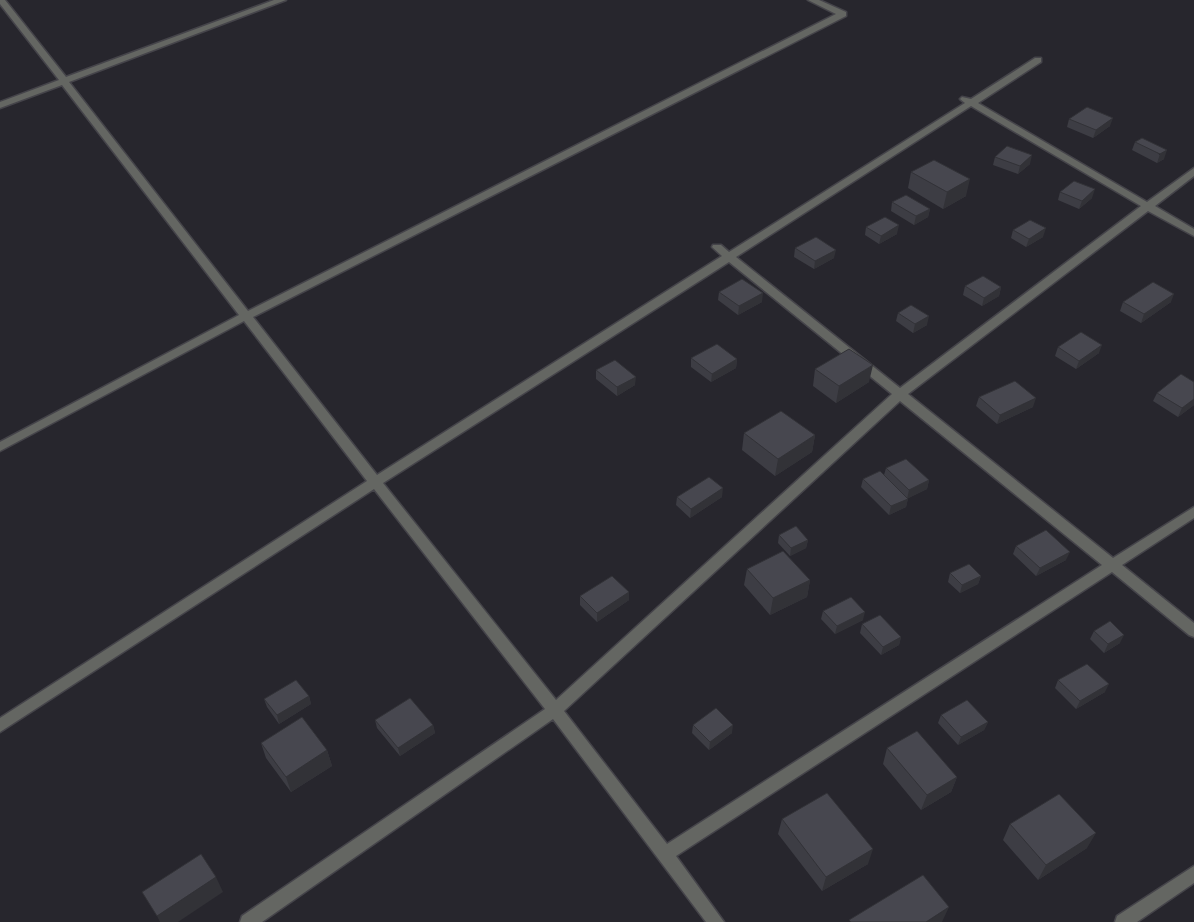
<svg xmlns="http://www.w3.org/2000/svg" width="1194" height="922" viewBox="0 0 1194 922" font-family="Jost,sans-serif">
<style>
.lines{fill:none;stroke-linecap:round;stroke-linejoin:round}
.minor-casing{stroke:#45444a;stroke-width:3}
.minor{fill:#646662;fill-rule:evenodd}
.wall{fill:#3d3d44}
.shaded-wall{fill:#323237}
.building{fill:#47474f;stroke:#323237}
</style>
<rect width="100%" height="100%" fill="#27262d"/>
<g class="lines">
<g class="minor-casing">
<path id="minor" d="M0,0H5L66,77L274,0H286L69,82L248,311L836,14L808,0H819L846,12V16L253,317L377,475L722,256L712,247L713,245H721L729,252L965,103L960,99L962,97L971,99L1035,58H1041V62L978,103L1147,202L1194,168V176L1155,206L1194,229V236L1148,211L908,394L1113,558L1194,507V518L1122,565L1194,623V637L1189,635L1112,572L676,856L724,922H706L553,719L262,922H240L242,916L545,709L374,489L0,732V718L367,481L244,321L0,451V442L239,315L62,85L0,108V102L59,80L0,4ZM971,106L1141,206L900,388L736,257ZM729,262L892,394L556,700L383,483ZM900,401L1102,565L667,844L564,711Z
M1194,866V883L1137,922H1115L1117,916Z"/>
</g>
<use href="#minor" class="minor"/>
</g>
<path class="wall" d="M1069,119L1110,126L1093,138L1067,127Z
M1142,138L1164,159L1157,163L1132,150L1135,142Z
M995,157L1030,164L1018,174L993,165Z
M911,172L966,196L943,209L908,188Z
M1060,192L1092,198L1079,209L1058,200Z
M892,202L930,209L928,217L914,225L891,211Z
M866,227L897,234L879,244L865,235Z
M1013,230L1043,237L1026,247L1011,238Z
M795,248L834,258L814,269L794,257Z
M965,286L1001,287L999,296L982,306L963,295Z
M719,292L762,302L738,315L718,300Z
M1123,302H1171L1141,323L1120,311Z
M898,313L927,325L913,333L896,321Z
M1058,347L1099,353L1076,369L1055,356Z
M691,358L737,359L736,368L711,382L691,367Z
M815,369L869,382L836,403L813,386Z
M596,370L635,385L617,396L596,379Z
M1194,382V405L1178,417L1153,401L1157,393Z
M979,397L1033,407L997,424L976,406Z
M744,433L815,435L812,452L775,476L742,450Z
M886,468L929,480L927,489L908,498L906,507L889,515L861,487L863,479L884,475Z
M677,497H722L690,518L676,505Z
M779,535L808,540L806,548L790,556L778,543Z
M1016,546L1066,560L1036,576L1013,554Z
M747,569L810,580L807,597L770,615L744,585Z
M950,573L981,576L978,584L960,593L948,582Z
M629,592V600L597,622L580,605V596Z
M823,611L863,620L835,634L821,619Z
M862,624L901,637L899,645L881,655L860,633Z
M1094,631L1120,643L1104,653L1090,639Z
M1058,680L1105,692L1076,709L1055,688Z
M309,696L311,704L279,724L267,707L264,699Z
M941,715L988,722L984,730L958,745L938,723Z
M375,720L433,725L435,733L400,756L377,728Z
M693,725L732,733L709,750L692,733Z
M261,743L327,750L332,766L291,792L266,758Z
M887,748L957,777L951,792L921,810L883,764Z
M782,819L868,864L822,891L778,834Z
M1010,824L1087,848L1038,880L1003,840Z"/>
<path class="shaded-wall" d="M1113,118L1110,126L1093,138L1096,130Z
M1167,150L1164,159L1157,163L1160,154Z
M1032,155L1030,164L1018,174L1020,166Z
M970,179L966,196L943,209L947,192Z
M1095,189L1092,198L1079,209L1082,201Z
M930,209L928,217L914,225L916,216Z
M899,225L897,234L879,244L881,236Z
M1046,228L1043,237L1026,247L1029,239Z
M836,250L834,258L814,269L815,261Z
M1001,287L999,296L982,306L984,298Z
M763,293L762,302L738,315L739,306Z
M1174,294L1171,302L1141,323L1144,314Z
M929,316L927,325L913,333L915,324Z
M1102,345L1099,353L1076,369L1079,361Z
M737,359L736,368L711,382L712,374Z
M873,365L869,382L836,403L839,386Z
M636,377L635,385L617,396V387Z
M1036,398L1033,407L997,424L1000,415Z
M1194,399V405L1178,417L1182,408Z
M815,435L812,452L775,476L778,459Z
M929,480L927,489L907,499L909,490Z
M723,488L722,497L690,518L691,509Z
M908,499L906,507L889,515L891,506Z
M808,540L806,548L790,556L791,548Z
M1070,552L1066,560L1036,576L1040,568Z
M981,576L978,584L960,593L962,585Z
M810,580L807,597L770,615L773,598Z
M629,592V600L597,622V613Z
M865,612L863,620L835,634L837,626Z
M1124,635L1120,643L1104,653L1108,644Z
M901,637L899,645L881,655L883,647Z
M1109,684L1105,692L1076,709L1080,701Z
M309,696L311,704L279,724L277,715Z
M988,722L984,730L958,745L961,737Z
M433,725L435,733L400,756L398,748Z
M733,725L732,733L709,750L710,742Z
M327,750L332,766L291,792L286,777Z
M957,777L951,792L921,810L927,795Z
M1096,833L1087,848L1038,880L1046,865Z
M873,849L868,864L822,891L826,877Z
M216,877L223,892L178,922H160L157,916Z
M949,907L942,922H926Z"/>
<path class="building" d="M1087,107L1113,118L1096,130L1069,119Z
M1142,138L1167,150L1160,154L1135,142Z
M1007,146L1032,155L1020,166L995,157Z
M934,160L970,179L947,192L911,172Z
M1074,181L1095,189L1082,201L1060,192Z
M906,195L930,209L916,216L892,202Z
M885,217L899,225L881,236L866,227Z
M1030,220L1046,228L1029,239L1013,230Z
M816,237L836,250L815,261L795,248Z
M983,276L1001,287L984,298L965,286Z
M742,279L763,293L739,306L719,292Z
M1153,282L1174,294L1144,314L1123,302Z
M911,305L929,316L915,324L898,313Z
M1081,332L1102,345L1079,361L1058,347Z
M717,344L737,359L712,374L691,358Z
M849,349L873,365L839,386L815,369Z
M615,360L636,377L617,387L596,370Z
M1181,374L1194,382V399L1182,408L1157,393Z
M1015,381L1036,398L1000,415L979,397Z
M781,411L815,435L778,459L744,433Z
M906,459L929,480L909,490L886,468Z
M880,471L908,499L891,506L863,479Z
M709,477L723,488L691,509L677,497Z
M796,526L808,540L791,548L779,535Z
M1046,530L1070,552L1040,568L1016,546Z
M783,551L810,580L773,598L747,569Z
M969,564L981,576L962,585L950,573Z
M612,576L629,592L597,613L580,596Z
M851,597L865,612L837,626L823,611Z
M880,615L901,637L883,647L862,624Z
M1110,621L1124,635L1108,644L1094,631Z
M1087,664L1109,684L1080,701L1058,680Z
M296,680L309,696L277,715L264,699Z
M410,698L433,725L398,748L375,720Z
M967,700L988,722L961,737L941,715Z
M716,708L733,725L710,742L693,725Z
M302,717L327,750L286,777L261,743Z
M917,731L957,777L927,795L887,748Z
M827,793L873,849L826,877L782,819Z
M1059,794L1096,833L1046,865L1010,824Z
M201,854L216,877L157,916L142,892Z
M923,875L949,907L926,922H851L849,920Z"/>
</svg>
